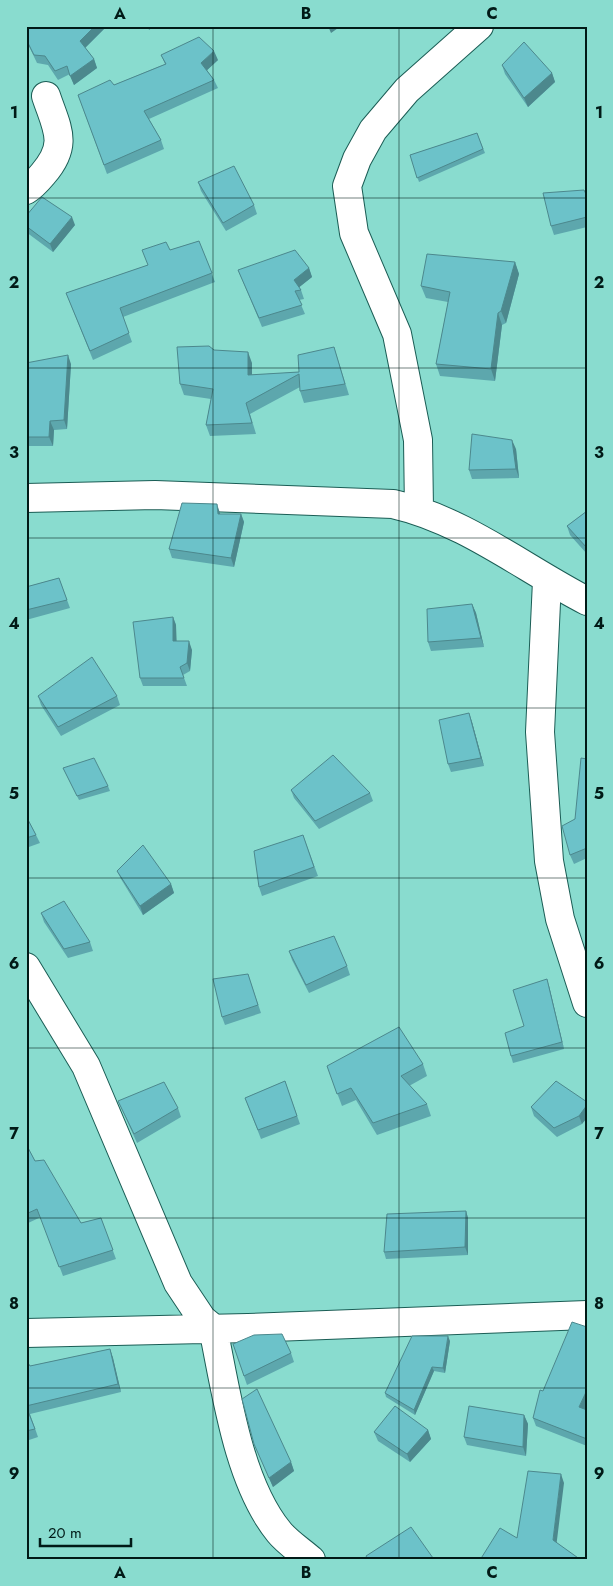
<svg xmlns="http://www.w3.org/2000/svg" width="613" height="1586" viewBox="0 0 613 1586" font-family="Jost,sans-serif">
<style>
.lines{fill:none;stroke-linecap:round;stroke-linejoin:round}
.street-casing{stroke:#1b5d55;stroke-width:30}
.street{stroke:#fff;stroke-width:28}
.wall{fill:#5da7ad}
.shaded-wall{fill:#4c888d}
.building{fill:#6cc2c9;stroke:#4c888d}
.grid{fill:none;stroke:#011a17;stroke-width:1;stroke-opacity:0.55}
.neatline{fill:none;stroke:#011a17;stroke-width:2}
.grid-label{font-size:16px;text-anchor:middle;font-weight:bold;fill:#011a17}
</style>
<rect width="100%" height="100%" fill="#89dccf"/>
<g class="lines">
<g class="street-casing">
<path id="street" d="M26,190C33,186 38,180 43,174C69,144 57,129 46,96
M26,498L155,495L393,504C464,520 523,568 587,601
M419,510L418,440L397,334L354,233L347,186L357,159L373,130L407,90L479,26
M547,581L540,732L549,861L560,919L587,1003
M26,967L86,1066L178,1283L202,1319L213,1328C226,1391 238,1482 279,1532C288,1543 301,1551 311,1560
M26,1333L248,1328L587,1315"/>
</g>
<use href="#street" class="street"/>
</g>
<path class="wall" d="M26,26H107L85,48L94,59L97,68L74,85L70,74L58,80L48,65L37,63L26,40Z
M161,55L218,60L207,70L214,80L218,88L149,119L161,140L164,149L107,174L78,95L114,85L165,64Z
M502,65L552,73L555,82L528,107L505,74Z
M477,133L485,153L419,182L410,155Z
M198,182L254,205L257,214L226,231L201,191Z
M587,196V227L554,235L551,226Z
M26,216L75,225L53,252L26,232Z
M199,241L215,282L123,317L132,342L93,360L66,293L148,265L170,250Z
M515,262L519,274L506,323L502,325L495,381L440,376L436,364L448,302L426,298L421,286Z
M309,268L312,277L299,287L301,290L304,299L299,300L305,314L262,327L238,270Z
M334,347L349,395L304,403L300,391V387L250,414L256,434L210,436L206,425L211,399L184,395L180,384L214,350L252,363V375L299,372Z
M26,363L71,364L67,429L54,430L53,446H26Z
M516,449L519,478L472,479L469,470Z
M587,511V554L570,535L567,526Z
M220,514H241L244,522L234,567L172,558L169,549Z
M59,578L70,608L26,620V587Z
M472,604L476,613L484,647L431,651L428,642Z
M173,617L176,625V641L192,650L190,671L183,675L187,686H143L140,678Z
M38,696H117L120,705L61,736L41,705Z
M469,713L472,722L484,766L451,772L448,764Z
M587,759V858L574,864L570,855L575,819Z
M63,768L108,786L110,791L79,800Z
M291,790L370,793L373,801L319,829L294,798Z
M26,816L36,835L40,843L26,848Z
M303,835L318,876L262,896L259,887Z
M117,871L171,884L174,893L143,915L121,879Z
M41,913L90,942L93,951L68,958L44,922Z
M289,951L347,966L350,975L309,993L292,960Z
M248,974L261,1013L225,1025L222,1017Z
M549,986L564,1049L513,1063L511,1056L524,1026Z
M423,1064L427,1076L409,1086L427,1104L431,1116L377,1135L356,1100L342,1106L327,1066Z
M285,1081L300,1124L261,1139L245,1098Z
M118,1101L178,1108L181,1117L137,1143Z
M587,1102L582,1124L557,1137L534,1116L531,1107Z
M26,1144L35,1161L81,1223L101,1218L116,1259L63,1276L41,1217L26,1224Z
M466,1211L468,1218V1255L386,1259L384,1252Z
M450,1341L445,1373L434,1371L415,1415L386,1397L385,1393Z
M233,1344L291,1353L294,1362L247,1385Z
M110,1349L113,1358L121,1392L30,1414L38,1437L26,1441V1360L30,1366Z
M585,1409L587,1410V1446L536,1426L533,1418Z
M524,1415L528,1424L526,1456L467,1445L464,1437Z
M428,1430L431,1439L410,1462L378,1441L374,1432Z
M254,1444L291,1462L294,1471L273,1487Z"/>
<path class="shaded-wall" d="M95,26H107L83,50L80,41Z
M148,26H154L149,30Z
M328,26H341L331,33Z
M214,51L218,60L205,72L201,63Z
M94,59L97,68L74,85L70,76Z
M552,73L555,82L528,107L524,98Z
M72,217L75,225L53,252L50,244Z
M515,262L519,274L506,323L501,311Z
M309,268L312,277L297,289L294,280Z
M498,313L502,325L495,381L491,369Z
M248,352L252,363V386L248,375Z
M68,355L71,364L67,429L64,420Z
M50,421L54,430L53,446L49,437Z
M512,440L516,449L519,478L516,469Z
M217,504L220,513L221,523L218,514Z
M241,514L244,522L234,567L231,558Z
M472,604L476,613L484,647L481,638Z
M173,617L176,625L177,650L173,641Z
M189,641L192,650L190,671L187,663Z
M469,713L472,722L484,766L481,758Z
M171,884L174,893L143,915L140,906Z
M547,979L549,986L564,1049L562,1042Z
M587,1105V1118L582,1124L579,1116Z
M466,1211L468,1218V1255L465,1247Z
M448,1336L450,1341L445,1373L443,1368Z
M110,1349L113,1358L121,1392L118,1384Z
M432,1367L434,1371L415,1415L414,1410Z
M587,1390V1406L583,1416L579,1407Z
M524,1415L528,1424L526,1456L523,1447Z
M428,1430L431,1439L410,1462L407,1454Z
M291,1462L294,1471L273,1487L269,1478Z
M561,1474L564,1483L556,1548L553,1540Z"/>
<path class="building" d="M26,26H95L80,41L94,59L70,76L67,66L55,71L45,56L34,55L26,39V36L28,32L26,31Z
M199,37L214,51L201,63L214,80L144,111L161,140L104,165L78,95L110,80L114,85L166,64L161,55Z
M524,42L552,73L524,98L502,65Z
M477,133L483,149L417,178L410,155Z
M234,166L254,205L223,223L198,182Z
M584,190L587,196V217L551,226L543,193Z
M42,197L72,217L50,244L26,226V216Z
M199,241L212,273L120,308L129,333L90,351L66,293L148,265L142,250L166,242L170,250Z
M295,250L309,268L294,280L301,290L295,291L302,305L259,318L238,270Z
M427,254L515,262L501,311L498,313L491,369L436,364L450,292L421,286Z
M209,346L214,350L248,352V375L299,372L298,355L334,347L345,384L300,391L299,374L246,403L252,423L206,425L213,389L180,384L177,347Z
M68,355L64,420L50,421L49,437H26V363Z
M472,434L512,440L516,469L469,470Z
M182,503L217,504L218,514H241L231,558L169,549Z
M587,511V548L567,526Z
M59,578L67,600L26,610V587Z
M472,604L481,638L428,642L427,609Z
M173,617V641H189L187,663L180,667L184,678H140L133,622Z
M92,657L117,696L58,727L38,696Z
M469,713L481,758L448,764L439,720Z
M333,755L370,793L315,821L291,790Z
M94,758L108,786L77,796L63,768Z
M581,758L587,759V848L570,855L562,826L575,819Z
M26,816L36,835L26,838Z
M303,835L314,867L259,887L254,851Z
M143,845L171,884L140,906L117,871Z
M64,901L90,942L64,949L41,913Z
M334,936L347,966L306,985L289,951Z
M248,974L258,1005L222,1017L213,979Z
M547,979L562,1042L511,1056L505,1033L524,1026L513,990Z
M399,1027L423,1064L401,1076L427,1104L373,1123L351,1088L337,1094L327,1066Z
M285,1081L297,1116L258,1130L245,1098Z
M556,1081L587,1102V1105L579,1116L554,1128L531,1107Z
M164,1082L178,1108L134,1134L118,1101Z
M26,1144L35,1161L44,1160L81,1223L101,1218L113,1250L59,1267L37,1209L26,1214Z
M466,1211L465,1247L384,1252L387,1214Z
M572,1322L587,1327V1390L579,1407L587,1410V1439L533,1418L540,1390L543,1391Z
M282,1334L291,1353L244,1376L233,1344L254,1335Z
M412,1336H448L443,1368L432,1367L414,1410L385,1393Z
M110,1349L118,1384L26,1406L35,1429L26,1431V1360L30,1366Z
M257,1389L291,1462L269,1478L254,1444L242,1399Z
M395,1406L428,1430L407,1454L374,1432Z
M469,1406L524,1415L523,1447L464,1437Z
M528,1471L561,1474L553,1540L581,1560H480L500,1528L517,1538Z
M411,1527L433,1558L429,1560H368L366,1556Z"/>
<path class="grid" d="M213,26V1560M399,26V1560M26,198H587M26,368H587M26,538H587M26,708H587M26,878H587M26,1048H587M26,1218H587M26,1388H587"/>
<rect width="613" height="1586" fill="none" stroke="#89dccf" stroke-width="55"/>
<path d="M40 1538v8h91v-8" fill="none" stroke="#011a17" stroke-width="2.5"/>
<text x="48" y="1538" font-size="15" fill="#011a17" stroke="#89dccf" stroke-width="4" paint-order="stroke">20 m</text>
<rect x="28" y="28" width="558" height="1530" class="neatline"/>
<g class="grid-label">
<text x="120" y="19">A</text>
<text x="306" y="19">B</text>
<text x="492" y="19">C</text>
<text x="14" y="118">1</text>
<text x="599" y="118">1</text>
<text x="14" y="288">2</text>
<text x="599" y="288">2</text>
<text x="14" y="458">3</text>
<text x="599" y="458">3</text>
<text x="14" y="629">4</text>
<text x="599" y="629">4</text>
<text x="14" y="799">5</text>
<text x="599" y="799">5</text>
<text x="14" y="969">6</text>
<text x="599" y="969">6</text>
<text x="14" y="1139">7</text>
<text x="599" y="1139">7</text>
<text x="14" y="1309">8</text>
<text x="599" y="1309">8</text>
<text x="14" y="1479">9</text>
<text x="599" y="1479">9</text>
<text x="120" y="1578">A</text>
<text x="306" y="1578">B</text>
<text x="492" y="1578">C</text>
</g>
</svg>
